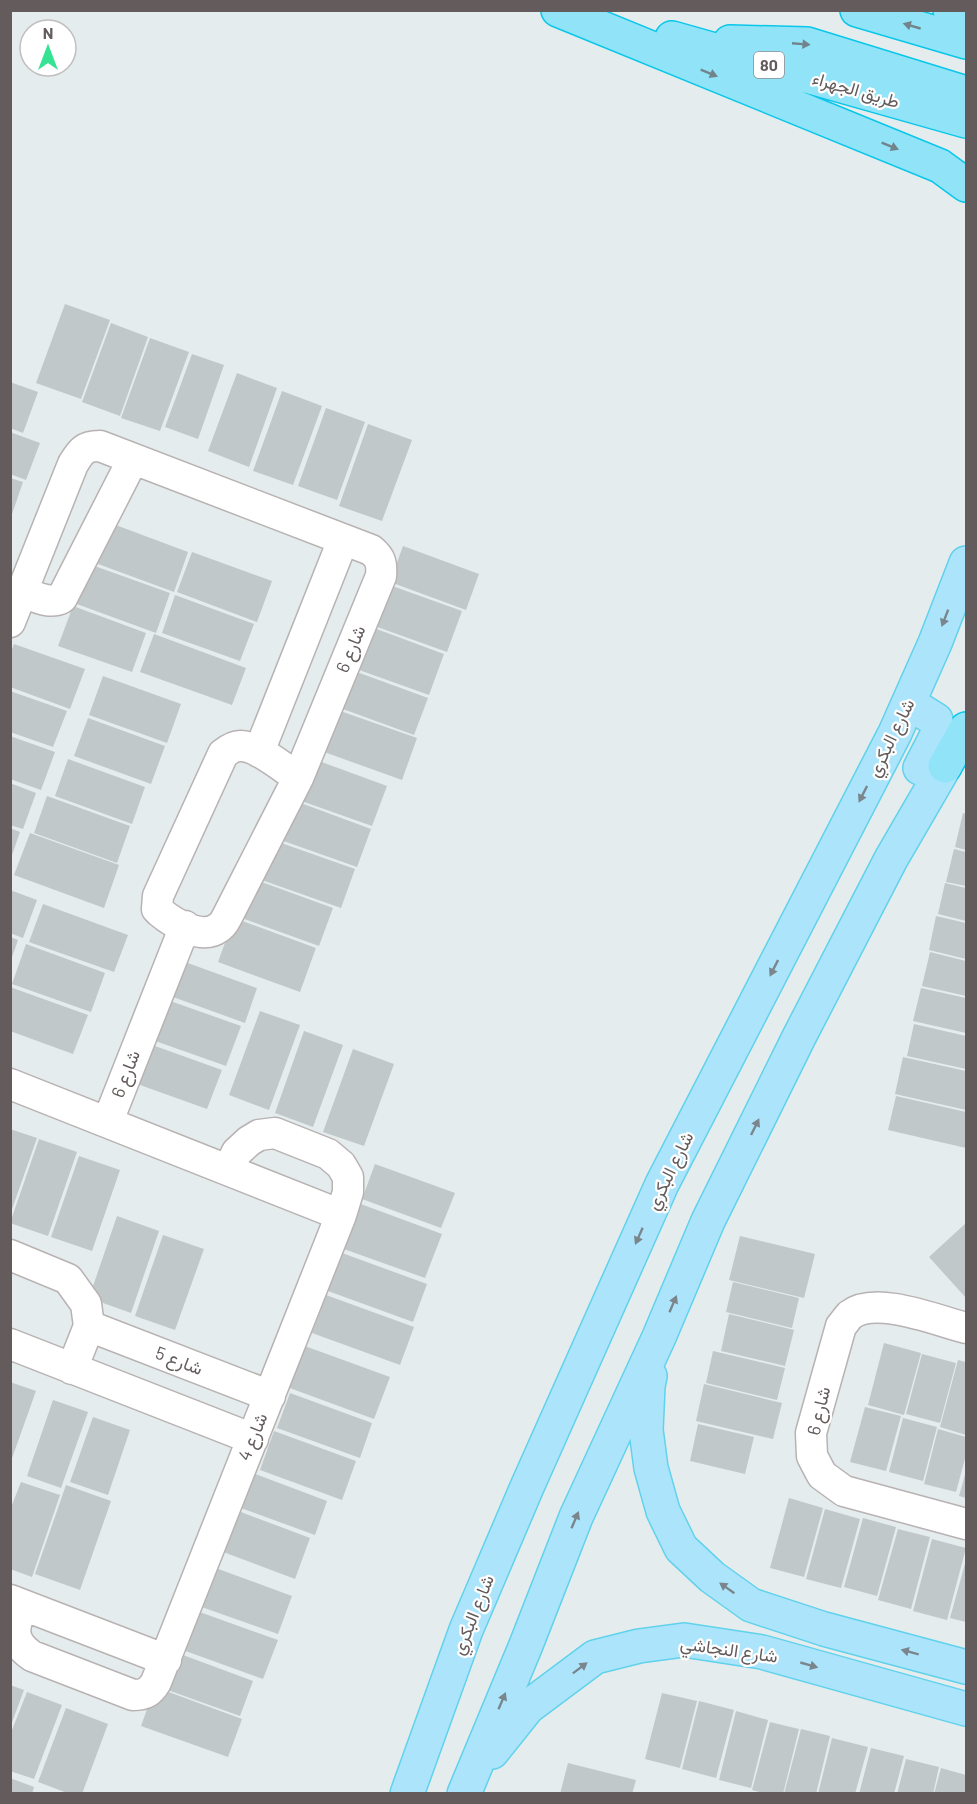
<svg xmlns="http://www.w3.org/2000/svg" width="977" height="1804" viewBox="0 0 977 1804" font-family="Barlow,Vazirmatn,sans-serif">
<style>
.building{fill:#c1c8c9}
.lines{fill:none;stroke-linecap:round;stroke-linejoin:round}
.minor-casing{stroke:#b9b2b2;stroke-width:33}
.major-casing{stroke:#60d2eb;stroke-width:36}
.highway-casing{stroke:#0ac7e9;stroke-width:36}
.minor{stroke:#fff;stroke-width:30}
.major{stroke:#ace4fc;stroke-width:33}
.highway{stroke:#91e3f8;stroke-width:33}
.oneway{fill:#72848b}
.oneway2{fill:#7a858c}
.labels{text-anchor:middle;stroke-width:4.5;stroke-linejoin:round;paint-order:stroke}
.shield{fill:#fff;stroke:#928d8d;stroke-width:1.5}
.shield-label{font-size:16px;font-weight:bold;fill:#645c5c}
.street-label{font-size:18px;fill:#645c5c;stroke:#fff}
</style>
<rect width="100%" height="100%" fill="#e4ecee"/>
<path class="building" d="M65,304L110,320L81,399L36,383Z
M111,323L148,337L120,416L82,402Z
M150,338L189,352L160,431L121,418Z
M192,354L224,365L198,439L165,427Z
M237,373L277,388L249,467L208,451Z
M10,382L38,392L23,433L10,428Z
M282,391L322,406L293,485L253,471Z
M326,408L365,422L337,500L298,486Z
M368,424L412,440L382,521L339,506Z
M10,432L40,443L26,480L10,474Z
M10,478L23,482L11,517H10Z
M105,521L188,552L174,592L90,561Z
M403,546L479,574L466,610L390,582Z
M192,552L272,581L257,622L177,592Z
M89,564L170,593L156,633L74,603Z
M384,583L462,611L447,652L369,624Z
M175,595L254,624L240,661L162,633Z
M73,606L146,633L132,672L58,646Z
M363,624L444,654L429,695L348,666Z
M154,634L246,668L232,705L140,672Z
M14,644L85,669L70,709L10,687V654Z
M346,668L428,698L414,735L332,705Z
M103,676L181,704L167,743L89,715Z
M10,691L67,711L53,747L10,732Z
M329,707L417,738L402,780L313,748Z
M88,718L165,746L151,784L74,756Z
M10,736L55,752L41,790L10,779Z
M308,757L387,786L372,826L293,798Z
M68,759L145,787L132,824L55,796Z
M10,783L36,793L23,829L10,825Z
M47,796L130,826L117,863L34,833Z
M290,799L371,829L357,867L275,838Z
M963,813L966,814V850L955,847Z
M10,828L20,832L11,858H10Z
M30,833L119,865L104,908L14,875Z
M270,839L355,869L341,908L256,878Z
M954,849L966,852V886L946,882Z
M253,879L333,908L319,946L239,917Z
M945,883L966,888V921L938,914Z
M10,890L37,900L23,938L10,933Z
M43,904L128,935L114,972L29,942Z
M936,916L966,923V959L929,950Z
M234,918L316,948L300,992L218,962Z
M10,937L18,940L11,960H10Z
M26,944L105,973L91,1012L12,984Z
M930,952L966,961V996L922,986Z
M174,958L257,988L245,1023L162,993Z
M10,987L88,1015L73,1054L10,1031Z
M921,988L966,998V1033L913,1021Z
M159,997L241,1026L226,1066L144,1037Z
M260,1011L300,1025L269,1110L229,1095Z
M914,1024L966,1036V1069L907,1056Z
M304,1031L343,1045L313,1127L275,1113Z
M141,1041L222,1070L207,1109L126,1080Z
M353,1049L394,1064L364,1146L323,1132Z
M903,1057L966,1071V1110L895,1094Z
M896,1096L966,1112V1148L888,1130Z
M10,1129L37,1138L11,1212H10Z
M39,1139L77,1152L48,1236L10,1223Z
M79,1156L120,1170L92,1251L51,1237Z
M375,1164L455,1193L441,1228L362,1199Z
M358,1203L442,1234L425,1278L341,1248Z
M117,1216L159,1231L131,1313L89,1298Z
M966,1223V1298L929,1257Z
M163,1235L204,1249L175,1330L135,1316Z
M740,1236L815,1254L804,1298L729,1280Z
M342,1253L427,1284L413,1322L328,1291Z
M733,1282L799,1298L792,1328L726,1312Z
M326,1295L414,1327L400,1365L312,1333Z
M729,1314L794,1330L785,1366L721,1351Z
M884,1343L921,1353L904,1415L868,1405Z
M302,1345L390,1377L374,1419L287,1387Z
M713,1351L785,1368L777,1400L706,1383Z
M922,1354L956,1363L940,1423L906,1414Z
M958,1360L966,1362V1435L940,1427Z
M10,1382L36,1391L11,1461H10Z
M704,1384L782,1403L773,1439L696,1421Z
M290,1393L372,1423L360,1458L277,1428Z
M53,1400L88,1412L61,1488L27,1476Z
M865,1407L901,1416L886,1471L850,1462Z
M93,1417L130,1430L108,1495L70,1482Z
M903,1418L937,1427L923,1481L889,1472Z
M698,1424L754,1437L745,1474L690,1461Z
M938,1429L966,1437V1455L956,1492L924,1484Z
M274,1431L356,1461L342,1500L260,1470Z
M966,1471V1498L959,1496Z
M250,1472L327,1501L315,1535L238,1507Z
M21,1482L60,1495L32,1577L10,1569V1510Z
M66,1485L111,1501L80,1590L35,1574Z
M789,1498L823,1508L804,1577L770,1568Z
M233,1509L310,1538L295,1579L218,1550Z
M825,1509L860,1519L841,1588L806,1579Z
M863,1518L896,1527L877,1596L844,1587Z
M898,1529L930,1537L911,1609L878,1600Z
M932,1539L966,1548L947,1620L913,1611Z
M966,1560V1622L950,1618Z
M210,1566L292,1596L278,1634L196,1605Z
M194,1610L278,1640L263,1679L180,1649Z
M175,1652L253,1681L240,1716L162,1688Z
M10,1685L24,1690L11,1725H10Z
M155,1687L242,1719L228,1757L141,1726Z
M27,1692L62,1705L34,1779L10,1771V1735Z
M662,1693L697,1701L680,1768L645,1759Z
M699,1701L734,1710L716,1778L682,1769Z
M66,1708L108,1724L82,1794H70L38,1782Z
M736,1711L768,1720L751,1788L719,1780Z
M770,1722L799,1729L783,1794H767L752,1790Z
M801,1729L830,1736L816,1794H784Z
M832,1738L868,1747L855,1794H818Z
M871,1748L904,1756L894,1794H859Z
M906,1759L939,1767L933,1794H897Z
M568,1763L636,1780L632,1794H560Z
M941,1768L966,1775V1794H934Z
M10,1778L34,1787L32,1794H10Z"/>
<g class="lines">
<g class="minor-casing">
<path id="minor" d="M22,592C35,596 49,605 62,598L133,459
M10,622L73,464C81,451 84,446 100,446L371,550C381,558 382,564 381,576L298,778L227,917C225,921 222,926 218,928C202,940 173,923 160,912L157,909L158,896L223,754C228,750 234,746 240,746C256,745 285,769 298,778
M259,752L343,540
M10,1084L341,1215
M108,1121L185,926
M10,1255L68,1279L86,1304L89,1326L72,1369
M89,1326L270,1396
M966,1328C938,1321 876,1295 850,1315C847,1318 844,1323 841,1326L811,1433L812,1456L822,1475L844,1491L966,1524
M10,1344L253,1439
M10,1600L166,1660
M22,1605C14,1627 9,1640 32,1656L133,1695C145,1695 150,1692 156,1682L341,1215L348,1192V1177L341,1165L328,1154L275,1133L259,1135L249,1141L237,1152L228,1170"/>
</g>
<g class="major-casing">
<path id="major" d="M909,703L936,720L938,733L920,768
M650,1376L648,1386L646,1430L651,1468L663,1511L681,1548L712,1577L751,1605L824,1629L966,1667
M492,1752L528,1707L595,1657L639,1646L684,1640L762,1652L966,1709
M407,1794L466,1630L527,1487L662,1184L895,733L935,643L966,563
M464,1794L526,1645L576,1517L659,1337L708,1221L799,1037L891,859L945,766L956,739"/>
</g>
<g class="highway-casing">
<path id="highway" d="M558,10L940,166L966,185
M857,10L966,42
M950,10L966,11
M672,38L966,121
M730,42L807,44L966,93
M945,766L966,729"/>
</g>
<use href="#minor" class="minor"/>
<use href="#major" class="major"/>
<use href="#highway" class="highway"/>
</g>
<defs><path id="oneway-solid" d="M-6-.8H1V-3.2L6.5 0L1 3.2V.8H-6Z" transform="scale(1.5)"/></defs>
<g class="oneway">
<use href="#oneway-solid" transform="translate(912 26) rotate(-164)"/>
<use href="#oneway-solid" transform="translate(801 44) rotate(5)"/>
<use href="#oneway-solid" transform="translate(709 73) rotate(22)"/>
<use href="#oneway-solid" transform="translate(890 146) rotate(22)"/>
</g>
<g class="oneway2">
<use href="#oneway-solid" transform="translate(945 618) rotate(111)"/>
<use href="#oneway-solid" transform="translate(863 794) rotate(117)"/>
<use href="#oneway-solid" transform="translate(774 968) rotate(117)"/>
<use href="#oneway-solid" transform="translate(755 1127) rotate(-64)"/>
<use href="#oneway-solid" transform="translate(639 1236) rotate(114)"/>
<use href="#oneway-solid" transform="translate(673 1304) rotate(-67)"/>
<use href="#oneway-solid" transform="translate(575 1520) rotate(-67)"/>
<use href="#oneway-solid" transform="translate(727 1588) rotate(-145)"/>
<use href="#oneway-solid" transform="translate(910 1652) rotate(-165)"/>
<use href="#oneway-solid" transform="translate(809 1665) rotate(16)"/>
<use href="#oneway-solid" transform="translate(580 1668) rotate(-37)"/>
<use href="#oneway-solid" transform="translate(502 1701) rotate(-67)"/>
</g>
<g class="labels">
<rect class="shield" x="754" y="52" width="30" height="26" rx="4.5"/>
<g class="shield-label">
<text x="769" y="71">80</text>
</g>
<g class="street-label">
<text transform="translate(856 90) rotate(16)" y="6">طريق الجهراء</text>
<text transform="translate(351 649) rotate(-68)" y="6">شارع 6</text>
<text transform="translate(891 738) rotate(-64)" y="6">شارع البكري</text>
<text transform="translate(126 1074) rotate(-69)" y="6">شارع 6</text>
<text transform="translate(670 1171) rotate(-64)" y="6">شارع البكري</text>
<text transform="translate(179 1361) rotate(21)" y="6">شارع 5</text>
<text transform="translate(819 1411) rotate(-77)" y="6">شارع 6</text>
<text transform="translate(253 1437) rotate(-68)" y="6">شارع 4</text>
<text transform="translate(473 1615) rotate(-68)" y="6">شارع البكري</text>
<text transform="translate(729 1650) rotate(8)" y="6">شارع النجاشي</text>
</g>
</g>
<rect width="977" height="1804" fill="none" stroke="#645c5c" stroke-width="24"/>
<g transform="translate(48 48)"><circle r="28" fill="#ffffff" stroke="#c1bebe" stroke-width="1.5"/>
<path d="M0-4.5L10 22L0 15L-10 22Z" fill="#36e293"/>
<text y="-9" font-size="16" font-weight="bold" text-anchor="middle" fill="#645c5c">N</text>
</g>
</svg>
